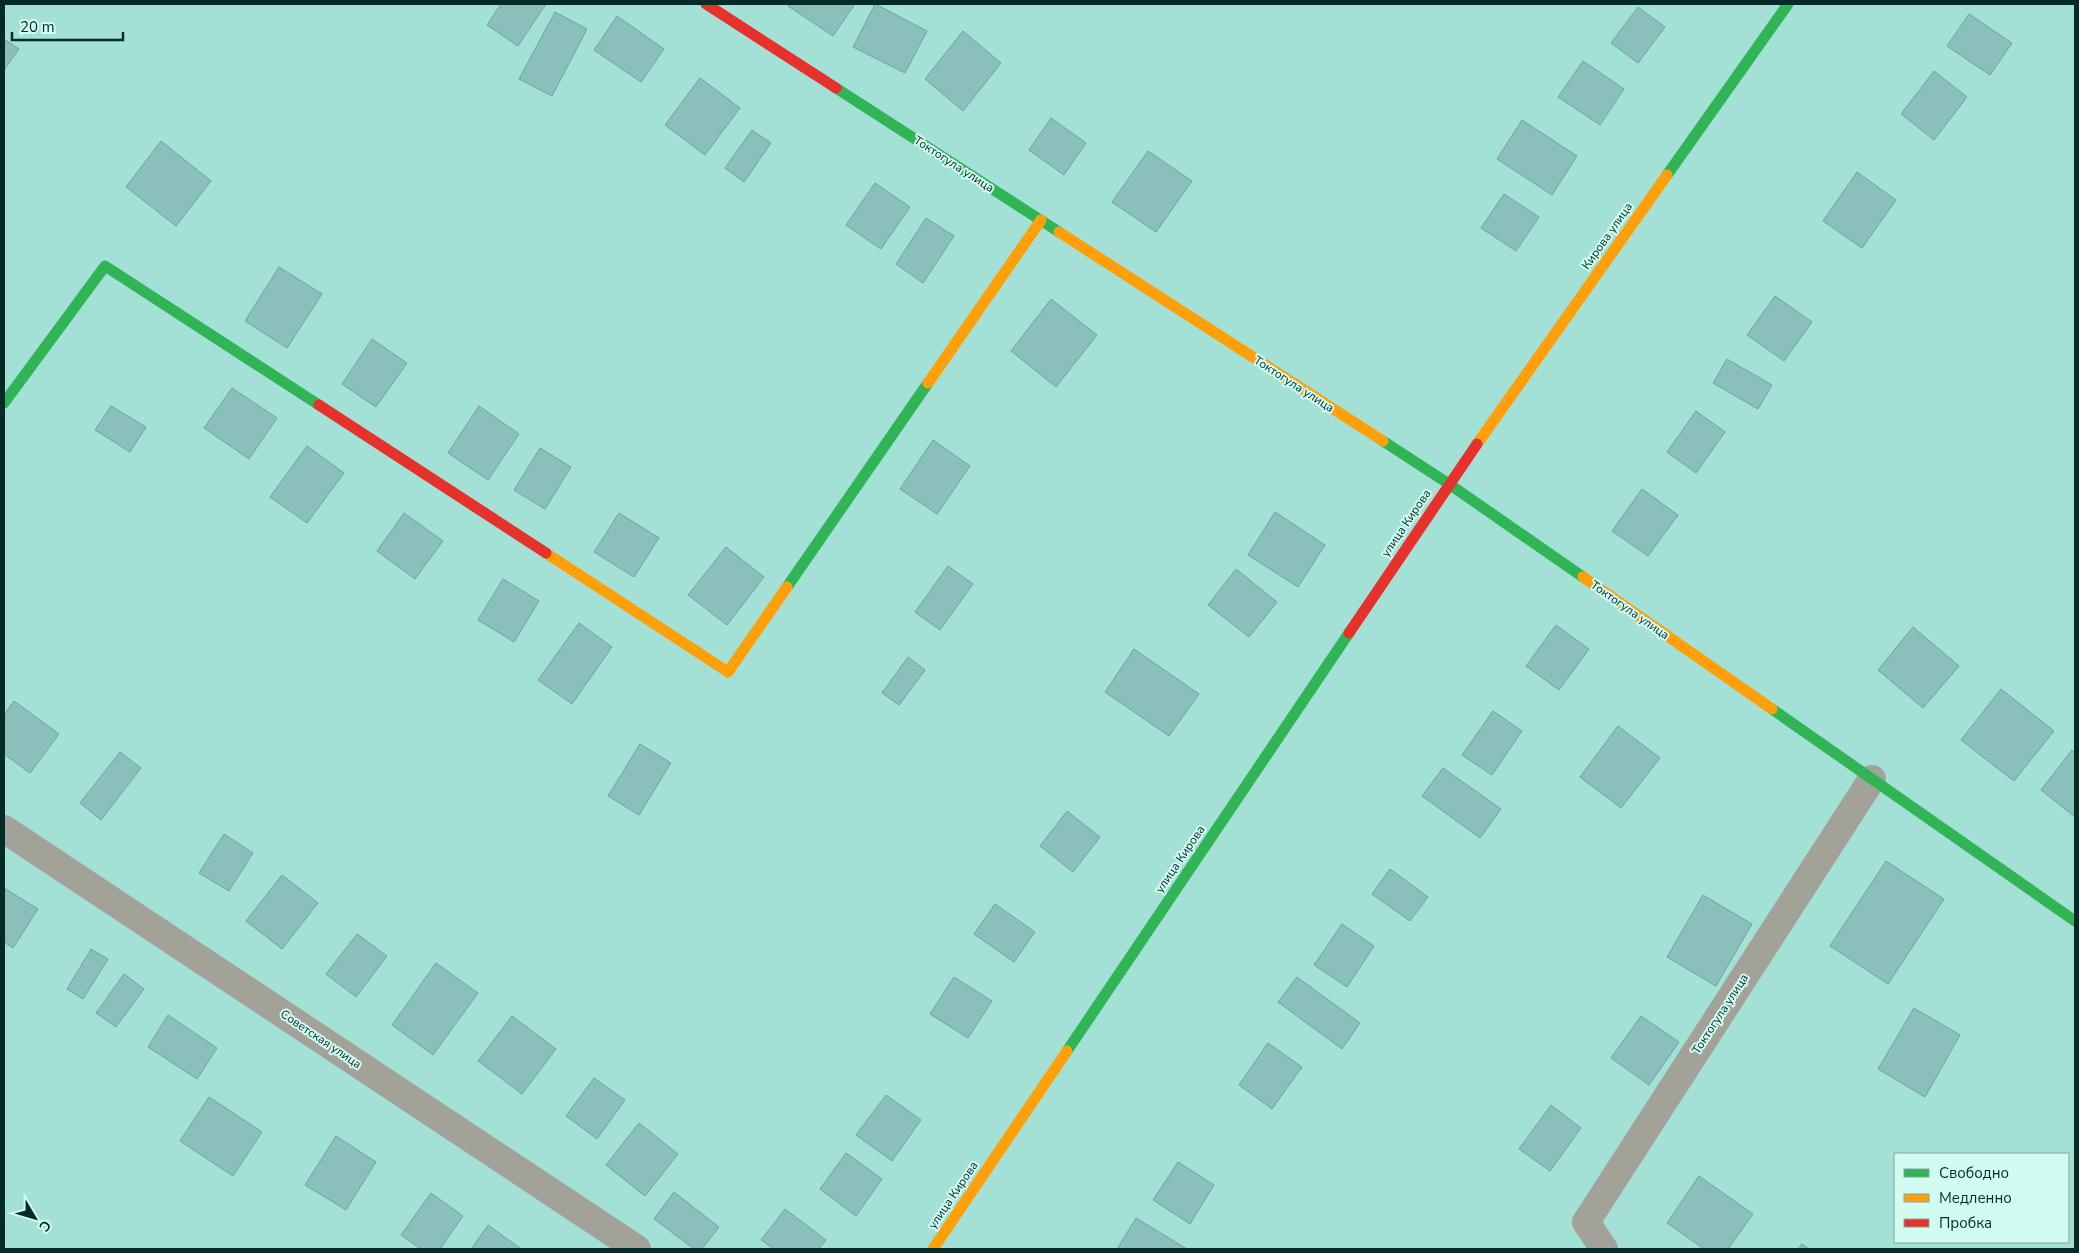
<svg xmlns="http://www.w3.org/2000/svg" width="2079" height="1253" viewBox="0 0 2079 1253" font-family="'Nunito Sans',sans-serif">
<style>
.building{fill:#8bbfbc;stroke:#6aa4a0}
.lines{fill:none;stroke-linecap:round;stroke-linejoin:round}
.street{stroke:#a3a298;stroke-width:28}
.fast{stroke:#30b455;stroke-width:11}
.slow{stroke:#ff9f0a;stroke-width:11}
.jam{stroke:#e5322d;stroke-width:11}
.labels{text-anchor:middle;stroke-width:4;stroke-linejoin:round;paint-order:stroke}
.street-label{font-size:12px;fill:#042b26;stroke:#d2fbf2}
</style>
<rect width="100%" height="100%" fill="#a3e1d6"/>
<path class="building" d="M501,4H546L518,46L487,25Z
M789,4H855L833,36L788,6Z
M875,4L927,31L905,73L853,47Z
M1638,7L1665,27L1638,63L1611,43Z
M555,12L587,29L552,96L519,79Z
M1969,14L2012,43L1990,75L1947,46Z
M617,16L664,49L641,82L594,50Z
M963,31L1001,63L963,111L925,79Z
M4,39L19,49L4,70Z
M1583,61L1624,89L1600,125L1558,97Z
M1934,71L1967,97L1934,140L1901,114Z
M700,78L740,108L705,155L665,125Z
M1051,118L1086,143L1064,175L1029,150Z
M1522,120L1577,156L1552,195L1497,159Z
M752,130L771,143L744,182L725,168Z
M161,141L211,181L176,226L126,187Z
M1148,151L1192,181L1156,232L1112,202Z
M1857,172L1896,200L1862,248L1823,221Z
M875,183L910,207L881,249L846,225Z
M1504,194L1539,217L1516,251L1481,228Z
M926,218L954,236L923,283L896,264Z
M279,267L322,294L287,348L245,321Z
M1775,296L1812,322L1784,361L1747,335Z
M1051,299L1097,335L1056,387L1011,351Z
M372,339L407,363L376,407L342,384Z
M1727,359L1772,385L1758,409L1713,383Z
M232,388L277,418L249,459L204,428Z
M111,406L146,427L130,452L95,430Z
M479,406L519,434L488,480L448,453Z
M1696,411L1725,432L1696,473L1667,452Z
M933,440L970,466L937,514L900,489Z
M307,446L344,473L307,523L270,497Z
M540,448L571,467L545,509L514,490Z
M1642,489L1678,515L1648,556L1612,531Z
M1275,512L1325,545L1298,587L1248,555Z
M404,513L443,541L415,579L377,551Z
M619,513L659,538L634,577L594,552Z
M726,547L764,577L727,625L688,595Z
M948,566L973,584L940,630L915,612Z
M1236,569L1277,602L1249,637L1208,605Z
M503,579L539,601L514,642L478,620Z
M579,623L612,647L572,704L538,680Z
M1556,625L1589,649L1559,690L1526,666Z
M1913,627L1959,666L1923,708L1878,670Z
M1134,649L1199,694L1169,736L1105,692Z
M908,657L925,670L899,705L882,693Z
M2001,689L2054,731L2014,781L1961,740Z
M14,701L59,734L30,773L4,754V715Z
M1493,711L1522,731L1492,775L1462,755Z
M1618,726L1660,758L1621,808L1580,777Z
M640,744L671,763L639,815L608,796Z
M2072,750L2075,753V817L2041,790Z
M120,752L141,768L101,820L80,803Z
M1443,768L1501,809L1480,838L1422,796Z
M1067,811L1100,837L1073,872L1040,846Z
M224,834L253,853L229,891L199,873Z
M1886,861L1944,899L1888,984L1830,946Z
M1390,869L1428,897L1410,921L1372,894Z
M282,875L318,903L282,949L246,921Z
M4,888L38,909L13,948L4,942Z
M1703,895L1752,924L1716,986L1667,957Z
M995,904L1035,932L1014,962L974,934Z
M1342,924L1374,946L1347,987L1314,965Z
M357,934L387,956L356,997L326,974Z
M91,949L108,959L83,999L67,989Z
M436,963L478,993L433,1055L392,1025Z
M124,974L144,989L116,1027L96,1013Z
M954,977L992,1001L968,1038L930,1014Z
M1297,977L1360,1023L1342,1049L1278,1002Z
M1914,1008L1960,1035L1925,1097L1878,1069Z
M168,1015L217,1048L197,1079L148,1047Z
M512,1016L556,1049L522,1094L478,1061Z
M1641,1016L1679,1042L1649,1085L1611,1058Z
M1268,1043L1302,1067L1272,1109L1239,1085Z
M594,1078L625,1100L597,1139L566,1116Z
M886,1095L921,1120L892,1161L856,1135Z
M209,1097L262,1132L233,1176L180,1141Z
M1551,1105L1581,1128L1550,1171L1519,1149Z
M639,1123L678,1154L645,1196L606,1165Z
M336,1136L376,1162L346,1210L305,1185Z
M846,1153L882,1179L856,1216L820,1189Z
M1178,1162L1214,1185L1190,1224L1153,1200Z
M1699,1176L1753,1214L1728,1249H1704L1667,1223Z
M674,1192L719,1227L702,1249H694L654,1219Z
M431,1193L463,1216L440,1249H421L401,1235Z
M785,1209L826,1240L819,1249H774L761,1240Z
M1136,1218L1187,1249H1117Z
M488,1225L521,1249H471Z
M1802,1244L1809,1249H1798Z"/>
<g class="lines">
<path class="street" d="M4,829L637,1249
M1604,1249L1586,1222L1872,779"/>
<path class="fast" d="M836,88L1059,232
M1667,175L1788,4
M4,403L105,266L319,405
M1383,441L1449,484L1583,577
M787,587L928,383
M1772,709L2075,921
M1067,1051L1349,633"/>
<path class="slow" d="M1059,232L1383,441
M928,383L1041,220
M1477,444L1667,175
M546,553L728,672L787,587
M1583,577L1772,709
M933,1249L1067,1051"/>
<path class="jam" d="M706,4L836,88
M319,405L546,553
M1349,633L1477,444"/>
</g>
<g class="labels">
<g class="street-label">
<text transform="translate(954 164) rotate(33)" y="4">Токтогула улица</text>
<text transform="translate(1607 236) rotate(-55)" y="4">Кирова улица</text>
<text transform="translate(1294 384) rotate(33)" y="4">Токтогула улица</text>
<text transform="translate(1406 523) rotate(-56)" y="4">улица Кирова</text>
<text transform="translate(1630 610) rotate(35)" y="4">Токтогула улица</text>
<text transform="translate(1180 859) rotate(-56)" y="4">улица Кирова</text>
<text transform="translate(1720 1014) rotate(-57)" y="4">Токтогула улица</text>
<text transform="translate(321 1039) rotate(34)" y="4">Советская улица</text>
<text transform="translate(953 1195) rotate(-56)" y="4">улица Кирова</text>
</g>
</g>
<rect width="2079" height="1253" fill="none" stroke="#042b26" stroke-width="10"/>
<rect x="1894" y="1153" width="175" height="90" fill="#d2fbf2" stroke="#80a8a0"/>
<rect x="1904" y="1169" width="25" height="8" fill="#30b455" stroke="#80a8a0"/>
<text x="1939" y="1178" font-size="15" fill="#042b26">Свободно</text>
<rect x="1904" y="1194" width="25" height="8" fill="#ff9f0a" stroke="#80a8a0"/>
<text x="1939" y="1203" font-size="15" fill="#042b26">Медленно</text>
<rect x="1904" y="1219" width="25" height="8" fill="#e5322d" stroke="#80a8a0"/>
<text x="1939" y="1228" font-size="15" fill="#042b26">Пробка</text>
<g transform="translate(35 1218) rotate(128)" stroke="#d2fbf2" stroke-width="4" paint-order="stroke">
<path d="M0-4L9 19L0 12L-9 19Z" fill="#042b26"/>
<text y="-8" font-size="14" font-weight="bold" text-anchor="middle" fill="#042b26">С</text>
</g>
<path d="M12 32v8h111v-8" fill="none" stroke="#042b26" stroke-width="2.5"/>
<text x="20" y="32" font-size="15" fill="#042b26" stroke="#d2fbf2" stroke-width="4" paint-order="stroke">20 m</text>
</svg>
